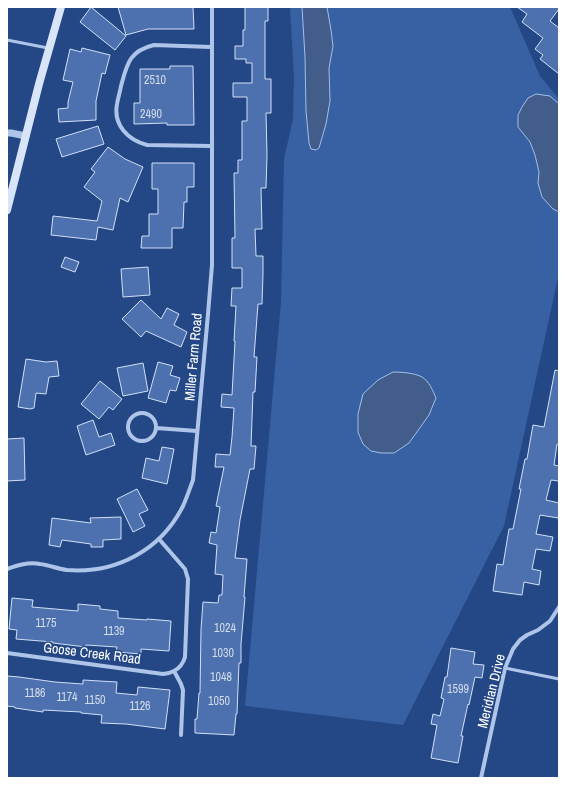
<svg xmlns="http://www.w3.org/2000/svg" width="566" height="785" viewBox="0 0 566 785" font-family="'Archivo Narrow',sans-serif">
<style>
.green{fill:#3861a3}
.water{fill:#435d8a;stroke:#a2bfea}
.building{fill:#4c71ae;stroke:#d2e0f7}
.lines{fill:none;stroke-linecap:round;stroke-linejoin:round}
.service{stroke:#aec5e9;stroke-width:3}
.minor{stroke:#aec5e9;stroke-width:4}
.tertiary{stroke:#aec5e9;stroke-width:7}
.secondary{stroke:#d8e4f7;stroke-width:8}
.labels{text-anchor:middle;stroke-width:3;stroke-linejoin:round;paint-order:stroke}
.number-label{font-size:12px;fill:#d2dceb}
.street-label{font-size:14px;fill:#fff;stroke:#244886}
</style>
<rect width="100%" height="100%" fill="#244886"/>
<path class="green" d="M290,7H510L540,76L559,99V273L504,526L403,725L245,706L281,302L284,159L293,119L294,78Z"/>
<path class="water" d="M302,7H327L331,30L333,46L329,68L330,101L326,124L319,148L316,150L311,149L309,143L306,111L305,57Z
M536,94L550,96L559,104V212L553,209L542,197L538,183L539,172L535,155L530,142L518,127V115L522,107L528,98Z
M393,372C401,372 415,373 422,377C429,381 433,391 436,398L429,415L409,443L394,453H381L371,451L363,444L358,432V414L363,394L378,380Z"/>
<path class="building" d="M91,7L126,36L115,50L80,22Z
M118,7H193L194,29H148L126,35Z
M245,7H268V21H265V79H271V113H266L267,155L266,188H261L262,229H255L256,256H263V274L262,304H258L254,357H257L255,392H253L251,446H256L254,469H250L240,520L235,558L247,559L244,597H245L241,644V663H239L237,714H236L234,735L195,733V719H197L199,693H200L201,629L203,602L218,603L219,595H222L223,575L215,574L217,545L209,543L211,532L216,533L220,507L216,506L224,467H215L216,454L230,455L232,437L234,408L221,407L222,394L232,395L235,341H234L236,306H231L232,288H242V268H232V238H235L234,173H238V160H242V121H247V97H233V83H252V63H246V59H235V46H243V30H245Z
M517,7H559V9L550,21L559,28V74L540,59L543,55L535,49L543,38L522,22L527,14Z
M82,48L110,55L105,74L102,73L96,101V120L59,122L58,109L68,108V102L73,82L63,80L70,49L81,52Z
M170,66H193L194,125H167V123L134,124V103H140V69H170Z
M98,126L104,144L62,157L56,139Z
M108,147L125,159L143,167L128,202L120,198L113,230L98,227L96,240L51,235L53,216L97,221L102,201L84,187L95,172L91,169Z
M152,163H194V187H187V202H184L183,228H172V248H141L142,236H149V214H158V189H152Z
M65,257L79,262L75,272L61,267Z
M148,267L150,295L123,297L121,269Z
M141,300L161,319L167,308L179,314L174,325L187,332L181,347L146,331L141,337L122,319Z
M26,359L46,362L57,361L59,376L49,377L46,394L36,393L34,408L30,409L18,407Z
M158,362L173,366L170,375L180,378L176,391L170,390L166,403L148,398Z
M143,363L148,391L123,396L117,368Z
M555,370L559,371V445L557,444L554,465L559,466V481L551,480L546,500L559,503V513L558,518L540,515L536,534L553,537L550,551L536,549L532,569L541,571L539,585L524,582L522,595L493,591L497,564L503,565L509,529H513L521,489H519L525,459H527L533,425L544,427Z
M100,381L122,399L113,410L109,407L99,419L81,404Z
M93,420L99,437L111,433L115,445L86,455L77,426Z
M24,438L25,480L7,481V439Z
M162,447L174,449L167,484L142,478L146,458L159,461Z
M137,489L148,510L139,514L145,526L133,532L117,499Z
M121,517V539L103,540V547H91V544L62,540L60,547L49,545L52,518L91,523L90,518Z
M12,598L33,600L32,607L78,611V604L100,606V609L118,611V618L147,620V619L171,621L169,651L141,649V654L116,652L117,647L86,645V647L53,643V642L16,639L17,630L9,629Z
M451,648L475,652L473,664L484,665L482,678L475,677L469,705L468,704L461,736H463L458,763L431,758L437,725L431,724L433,714L440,716L444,699L441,698L445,677H447Z
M7,676L19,677L55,682L83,684V680L117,682L116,693L137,695L138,687L170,690L165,729L126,724L101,723L102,715L81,713V712L43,710V712L15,708V707L7,706Z"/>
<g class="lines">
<path class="service" d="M7,40L48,48
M505,668L559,679"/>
<path class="minor" d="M211,47L154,45C129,51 127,64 121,86C120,92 118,98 117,104C113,125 128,140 147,145L212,146
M128 427a14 14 0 1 1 28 0a14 14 0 1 1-28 0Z
M156,428L197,431
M159,539L185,569L188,579L185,657C183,664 180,668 174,671L181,684L183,690L181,735
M7,569C18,565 28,562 40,564C49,565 58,569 67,570C116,574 161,550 183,506C187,497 190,488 193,480L208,314L212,265V7
M7,653L163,674L169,673L174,671
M481,778L505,668L513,649L520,640L527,635L538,630L550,621L559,607"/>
<path class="tertiary" d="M7,133H11L26,136"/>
<path class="secondary" d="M7,210L39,84L61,7"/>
</g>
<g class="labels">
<g class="number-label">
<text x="155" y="84">2510</text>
<text x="151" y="118">2490</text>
<text x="46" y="627">1175</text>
<text x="225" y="632">1024</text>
<text x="114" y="635">1139</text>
<text x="223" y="657">1030</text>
<text x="221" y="681">1048</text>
<text x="458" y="693">1599</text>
<text x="35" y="697">1186</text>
<text x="67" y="701">1174</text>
<text x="95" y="704">1150</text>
<text x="219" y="705">1050</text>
<text x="140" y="710">1126</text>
</g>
<g class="street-label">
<text transform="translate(193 357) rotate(-85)" y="5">Miller Farm Road</text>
<text transform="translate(92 653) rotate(7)" y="5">Goose Creek Road</text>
<text transform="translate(491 691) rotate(-76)" y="5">Meridian Drive</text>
</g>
</g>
<rect width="566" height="785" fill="none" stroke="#ffffff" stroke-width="16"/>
</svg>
